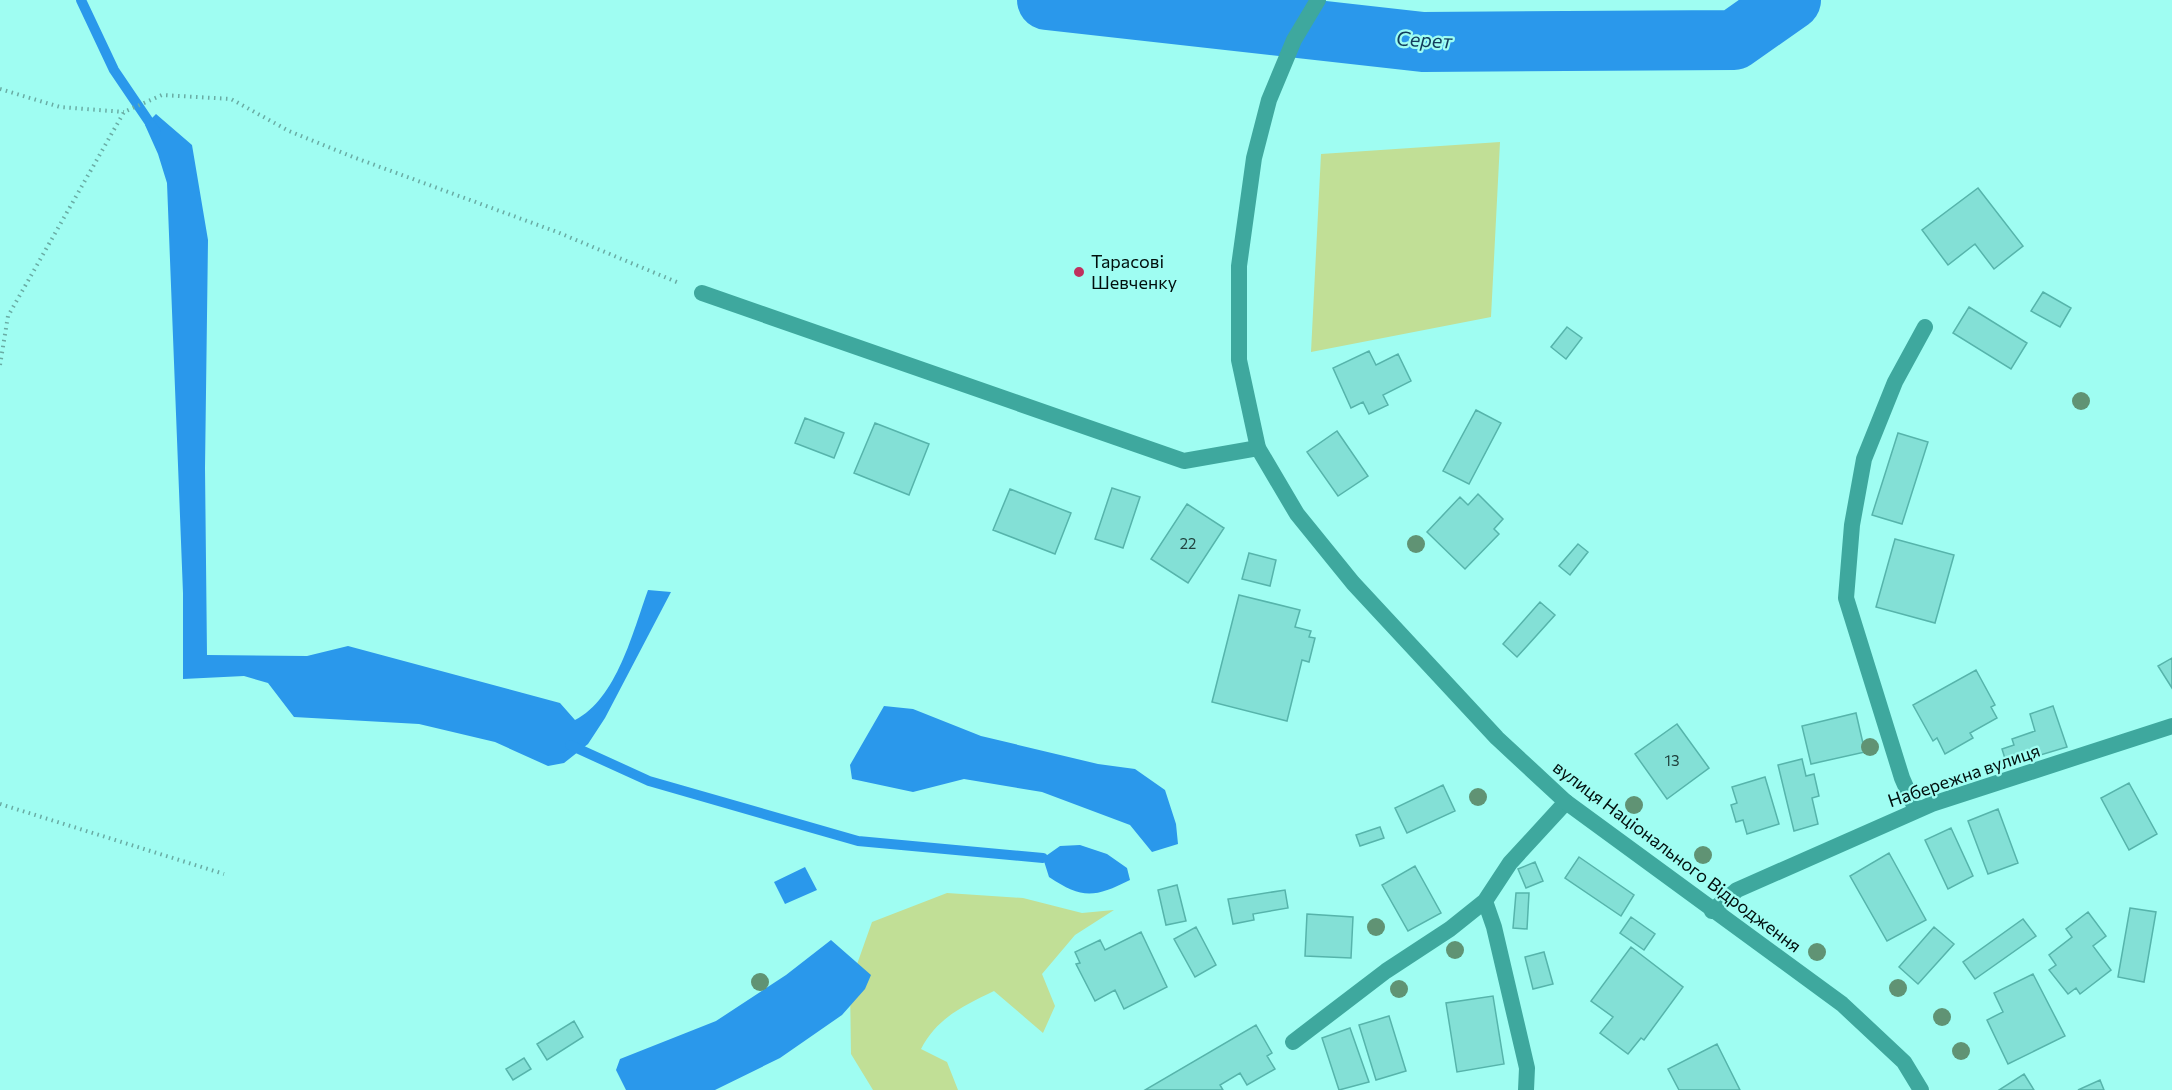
<svg xmlns="http://www.w3.org/2000/svg" width="2172" height="1090" viewBox="0 0 2172 1090" font-family="Commissioner,sans-serif">
<style>
.green{fill:#c1df96}
.water{fill:#2a98eb}
.lines{fill:none;stroke-linecap:round;stroke-linejoin:round}
.stream{stroke:#2a98eb;stroke-width:10}
.river{stroke:#2a98eb;stroke-width:60}
.building{fill:#83e0d6;stroke:#56b4ab;stroke-width:1.5}
.path{stroke:#69aca4;stroke-width:4;stroke-dasharray:1.5 4.5;stroke-linecap:butt}
.service{stroke:#3ea89e;stroke-width:16}
.minor{stroke:#3ea89e;stroke-width:16}
.tertiary{stroke:#3ea89e;stroke-width:16}
.tree{fill:#609374}
.poi-dot{fill:#bf315e;stroke:#9ffdf2;stroke-width:2}
.labels{text-anchor:middle;stroke-width:4.5;stroke-linejoin:round;paint-order:stroke}
.number-label{font-size:15px;fill:#21433f}
.poi-label{font-size:18px;fill:#000f0d;stroke:#9ffdf2;text-anchor:start}
.street-label{font-size:18px;fill:#000f0d;stroke:#9ffdf2}
.water-label{font-size:20px;font-style:italic;fill:#123c5d;stroke:#9ffdf2}
</style>
<rect width="100%" height="100%" fill="#9ffdf2"/>
<path class="green" d="M1500,142L1491,317L1311,352L1321,154Z
M947,893L1023,898L1082,913L1114,910L1075,935L1042,974L1055,1006L1043,1033L994,991C963,1006 937,1018 921,1049L947,1062L958,1090H873L851,1054L850,984L872,922Z"/>
<path class="water" d="M156,114L192,145L208,240L205,468L207,655L307,656L348,646L560,703L575,720C617,699 633,631 648,590L671,592L605,718L588,744L564,763L548,766L495,742L419,724L294,717L268,683L244,676L183,679V593L167,183L158,154L145,125Z
M884,706L913,709L981,736L1098,764L1135,769L1165,790L1176,824L1178,844L1152,852L1130,825L1042,792L964,779L913,792L852,779L850,765Z
M1080,845L1107,854L1127,868L1130,880C1094,898 1082,899 1049,877L1043,858L1060,846Z
M805,867L817,890L785,904L774,882Z
M831,940L871,975L865,989L842,1015L780,1058L715,1090H626L616,1070L620,1059L716,1021L786,975Z"/>
<g class="lines">
<path class="stream" d="M81,0L114,70L156,132
M570,745L649,781L858,841L1043,858"/>
<path class="river" d="M1047,0L1423,42L1734,40L1791,0"/>
</g>
<path class="building" d="M1978,188L2023,246L1994,269L1975,244L1948,265L1922,230Z
M2043,292L2071,308L2060,327L2031,311Z
M1969,307L2027,343L2011,369L1953,333Z
M1567,327L1582,338L1566,359L1551,347Z
M1369,351L1376,365L1398,354L1411,381L1383,395L1388,405L1369,414L1363,402L1351,408L1333,368Z
M1476,410L1501,423L1469,484L1443,471Z
M805,418L844,433L834,458L795,443Z
M875,423L929,444L909,495L854,473Z
M1337,431L1368,476L1338,496L1307,452Z
M1898,433L1928,442L1902,524L1872,515Z
M1112,488L1140,497L1123,548L1095,539Z
M1010,489L1071,513L1055,554L993,530Z
M1478,494L1503,519L1494,529L1499,534L1465,569L1427,532L1460,497L1468,505Z
M1187,504L1224,528L1188,583L1151,559Z
M1895,539L1954,555L1935,623L1876,607Z
M1578,544L1588,552L1570,575L1559,566Z
M1249,553L1276,560L1270,586L1242,579Z
M1239,595L1300,610L1295,627L1311,631L1309,637L1315,638L1309,662L1302,660L1287,721L1212,702Z
M1540,602L1555,615L1517,657L1503,644Z
M2172,658V688L2158,666Z
M1976,670L1995,705L1991,707L1997,718L1970,733L1973,738L1945,754L1937,738L1933,741L1913,705Z
M2053,706L2067,747L2007,765L2002,749L2014,745L2012,739L2035,731L2030,714Z
M1856,713L1865,752L1811,764L1802,726Z
M1677,724L1709,768L1667,799L1635,754Z
M1802,759L1806,776L1814,774L1819,796L1812,798L1818,824L1794,831L1778,765Z
M1765,777L1779,824L1747,834L1743,820L1736,822L1731,805L1737,803L1732,787Z
M2129,783L2157,834L2129,850L2101,798Z
M1443,785L1455,811L1407,833L1395,808Z
M1998,809L2018,863L1988,874L1968,821Z
M1380,827L1384,838L1360,846L1356,835Z
M1951,828L1973,876L1948,889L1925,840Z
M1889,853L1926,920L1887,941L1850,876Z
M1579,857L1634,895L1621,916L1565,878Z
M1535,862L1543,881L1526,888L1518,869Z
M1415,866L1441,913L1408,931L1382,885Z
M1177,885L1186,921L1166,925L1158,890Z
M1285,890L1288,908L1253,914L1254,920L1233,924L1228,899Z
M1516,893H1529L1527,929L1513,928Z
M2130,908L2156,912L2144,982L2118,977Z
M2088,912L2106,936L2093,946L2111,970L2080,994L2076,988L2068,994L2049,970L2056,965L2049,955L2072,937L2066,929Z
M1307,914L1353,917L1351,958L1305,956Z
M1631,917L1655,934L1644,950L1620,933Z
M2023,919L2036,936L1975,979L1963,962Z
M1196,927L1216,965L1195,977L1174,939Z
M1934,927L1954,944L1918,984L1899,967Z
M1141,932L1167,987L1124,1009L1115,990L1095,1001L1076,964L1080,963L1075,952L1100,940L1105,950Z
M1631,947L1683,987L1644,1040L1641,1038L1628,1054L1600,1033L1613,1017L1591,1001Z
M1544,952L1553,984L1533,989L1525,957Z
M2033,974L2065,1036L2008,1064L1987,1020L2003,1012L1994,993Z
M1493,996L1504,1064L1457,1072L1446,1003Z
M1389,1016L1406,1071L1376,1080L1359,1025Z
M574,1021L583,1037L547,1060L537,1044Z
M1256,1025L1272,1053L1267,1056L1275,1069L1247,1085L1240,1073L1220,1085L1223,1090H1145Z
M1350,1028L1369,1082L1339,1090L1322,1038Z
M1717,1044L1740,1090H1679L1668,1069Z
M524,1058L531,1069L513,1080L506,1069Z
M2024,1074L2034,1090H1999Z
M2100,1080L2104,1090H2078Z"/>
<g class="lines">
<path class="path" d="M0,89L60,107L124,112
M0,365L8,316L124,112L162,95L231,99L289,131L353,157L557,232L679,283
M0,804L224,874"/>
<path class="service" d="M702,293L1184,461L1258,448
M1916,810L1902,778L1846,598L1852,525L1864,459L1895,382L1925,327
M1485,901L1494,927L1527,1068L1526,1090
M1293,1042L1386,971L1450,929L1485,901L1510,863L1566,802"/>
<path class="minor" d="M1712,911L1737,890L1932,804L2172,726"/>
<path class="tertiary" d="M1318,0L1294,40L1269,100L1254,158L1239,266V360L1258,448L1297,514L1353,583L1497,738L1566,802L1842,1004L1904,1062L1921,1090"/>
</g>
<g class="tree">
<circle cx="2081" cy="401" r="9"/>
<circle cx="1416" cy="544" r="9"/>
<circle cx="1870" cy="747" r="9"/>
<circle cx="1478" cy="797" r="9"/>
<circle cx="1634" cy="805" r="9"/>
<circle cx="1703" cy="855" r="9"/>
<circle cx="1376" cy="927" r="9"/>
<circle cx="1455" cy="950" r="9"/>
<circle cx="1817" cy="952" r="9"/>
<circle cx="760" cy="982" r="9"/>
<circle cx="1898" cy="988" r="9"/>
<circle cx="1399" cy="989" r="9"/>
<circle cx="1942" cy="1017" r="9"/>
<circle cx="1961" cy="1051" r="9"/>
</g>
<circle class="poi-dot" cx="1079" cy="272" r="6"/>
<g class="labels">
<g class="number-label">
<text x="1188" y="549">22</text>
<text x="1672" y="766">13</text>
</g>
<g class="poi-label">
<text x="1091" y="268">Тарасові<tspan x="1091" dy="21">Шевченку</tspan></text>
</g>
<g class="street-label">
<text transform="translate(1964 776) rotate(-19)" y="6">Набережна вулиця</text>
<text transform="translate(1677 857) rotate(37)" y="6">вулиця Національного Відродження</text>
</g>
<g class="water-label">
<text transform="translate(1424 40) rotate(3)" y="7">Серет</text>
</g>
</g>
</svg>
